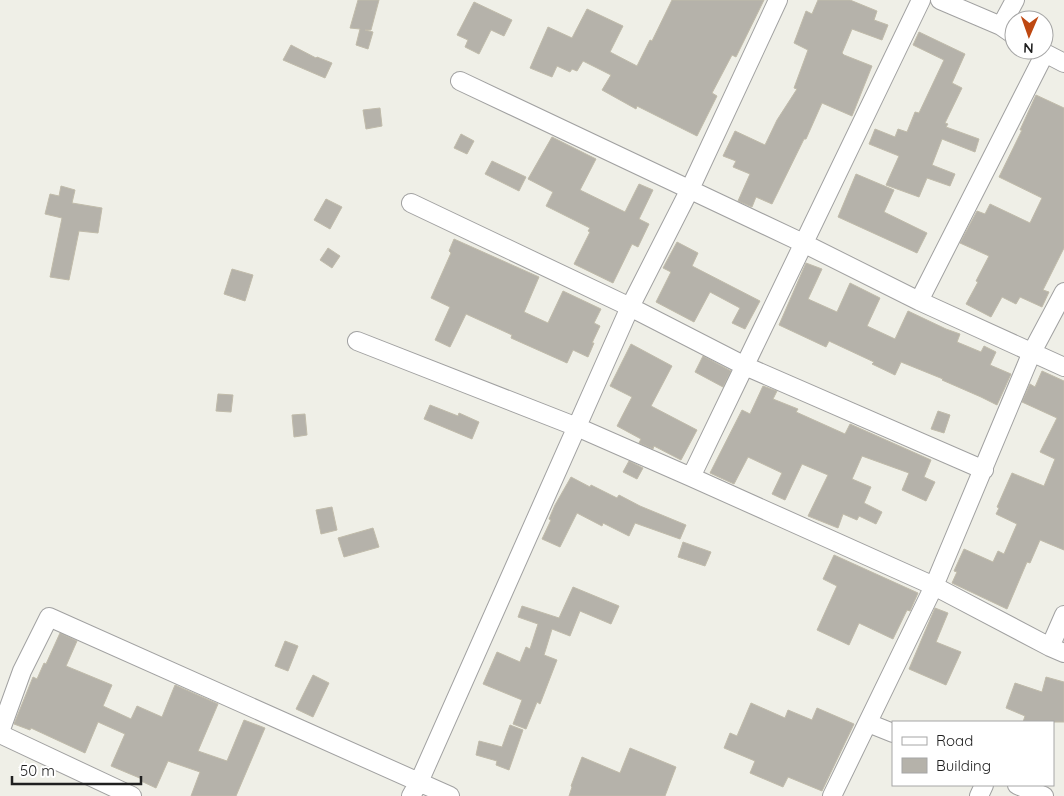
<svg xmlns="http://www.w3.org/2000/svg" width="1064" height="796" viewBox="0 0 1064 796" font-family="Quicksand,sans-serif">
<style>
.building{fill:#b5b2aa;stroke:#c0bbaa}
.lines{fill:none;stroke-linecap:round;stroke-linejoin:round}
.minor-casing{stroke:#a1a1a1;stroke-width:20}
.minor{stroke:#fff;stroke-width:18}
</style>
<rect width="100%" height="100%" fill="#efefe7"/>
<path class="building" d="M358,0H379L371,30H365L373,32L368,49L356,45L360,29L350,28Z
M672,0H764L736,57L732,55L712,93L717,96L697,136L637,106L636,109L602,90L611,75L583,61L577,71L572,69L570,72L557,66L552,77L530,68L548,27L572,38L587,9L623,26L610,52L637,66L650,40L652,41Z
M818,0H850L877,11L874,20L888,25L882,40L852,29L842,53L844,55L872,66L852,116L822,103L806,139H804L772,204L756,197L752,207L738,201L750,174L733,167L736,161L723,156L735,131L765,145L777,120L797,89L794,88L808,50L794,43L806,11L812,14Z
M474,2L512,20L504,36L491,30L479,54L465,47L468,40L457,35Z
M919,32L965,54L952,83L962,88L945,123L948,124L946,127L979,139L975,152L942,139L932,165L955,174L950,186L927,178L919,197L886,185L899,156L869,144L875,129L895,137L898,129L907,132L915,112L919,113L944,60L913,45Z
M291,45L316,58L317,57L332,63L325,78L283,60Z
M1036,95L1064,108V248L1043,290L1049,292L1042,307L1020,297L1016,304L1002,297L991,317L966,304L978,282L976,281L989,256L960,243L977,211L985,214L990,204L1030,223L1042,198L999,177L1022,130H1020Z
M380,108L382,126L366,129L363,110Z
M461,134L474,141L467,154L454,148Z
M552,137L596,159L580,190L625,212L639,184L653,190L639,219L649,224L638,247L632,244L613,283L574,264L590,232L588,231L590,228L546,206L553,192L528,179Z
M492,161L526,177L519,191L485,174Z
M856,174L894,190L884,212L927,233L917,253L838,217Z
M61,186L75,190L72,203L102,208L98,233L79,231L69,280L50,277L62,218L45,214L50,194L59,196Z
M326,199L342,207L330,229L314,220Z
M454,239L539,277L524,312L548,323L563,291L601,309L594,323L600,326L592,343H594L588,357L573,350L567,363L511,338L512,335L466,314L450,347L435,340L450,307L431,298L451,253L449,251Z
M677,242L698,253L692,266L760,301L745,329L732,323L740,308L710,292L694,322L656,302L671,272L663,268Z
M328,248L340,256L332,268L320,260Z
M806,263L822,269L808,299L837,312L850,283L880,298L867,326L895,339L908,311L946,329L960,334L957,342L981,352L984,346L996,352L990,365L1011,374L997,405L981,397L942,380L943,379L901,362L895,375L872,364L874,362L829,341L826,347L779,325Z
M232,269L253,275L245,301L224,294Z
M631,344L672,366L651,406L697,430L681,460L654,446L653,449L639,443L641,439L617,426L632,397L610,386Z
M703,356L731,371L723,387L695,372Z
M1042,371L1064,381V550L1040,540L1030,563L1027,562L1007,609L952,583L957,572L954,571L964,549L993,562L998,551L1004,554L1017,524L996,514L999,508L997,507L1012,473L1044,486L1055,459L1040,452L1057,418L1022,402L1030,384L1035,387Z
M763,386L777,391L773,399L798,409L796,412L845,434L850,424L931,460L924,477L935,482L926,501L902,490L909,473L862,456L852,479L871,487L864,503L882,512L876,524L859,516L857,520L843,514L838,528L808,516L828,475L802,464L785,500L772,494L782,473L748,457L734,484L710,473L742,410L750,414Z
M218,394L233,395L231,412L216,411Z
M430,405L458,416L459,413L479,422L472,439L424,419Z
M938,411L950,415L944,433L931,429Z
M305,414L307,435L294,437L292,415Z
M629,461L643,468L637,479L623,472Z
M571,477L590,487L591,485L617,498L619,495L640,506L686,525L680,539L635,523L629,536L603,523L602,526L577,513L560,547L542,539L551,520L549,519L555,505Z
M332,507L337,530L321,534L316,510Z
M373,528L379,547L344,557L338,538Z
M683,542L711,552L705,566L678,557Z
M834,555L918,593L910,611L907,610L893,639L859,623L849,645L817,630L837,586L823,579Z
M573,587L619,606L611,624L580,611L570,636L552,629L544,655L557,660L540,704L537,702L526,729L513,724L522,700L483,684L497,652L520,662L526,647L530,649L538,624L518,617L522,606L559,618Z
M935,608L948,613L936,642L961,652L946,685L909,669Z
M60,633L77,641L66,666L112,685L103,706L131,719L137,706L162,717L175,685L218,704L198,751L227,761L244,720L265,728L236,796H191L200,772L168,761L156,788L141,781L142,779L111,766L125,734L98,722L85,753L31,728L30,730L14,724L33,677L37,679L44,663L46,664Z
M285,641L298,646L288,671L275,666Z
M313,675L329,683L313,717L296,709Z
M1046,677L1064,682V722H1023L1025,716L1006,708L1015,683L1042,692Z
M751,703L785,718L788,710L812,720L817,708L854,724L822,791L788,777L783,787L750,773L755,761L724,748L730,733L737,736Z
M510,725L523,730L509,770L496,765L497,761L476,755L479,741L502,747Z
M630,748L676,767L665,796H569L572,787L571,786L582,757L620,773Z"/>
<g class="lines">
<g class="minor-casing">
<path id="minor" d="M940,0L1001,26L1014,35
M1001,26L1015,0
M1039,50L1064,63
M460,81L803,243L919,301L1064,367
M411,203L630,307L745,366L984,470
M919,301L1045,53
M357,341L577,427L691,477L934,586L1050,647L1064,653
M691,477L921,0
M1050,647L1064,615
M868,723L893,733
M0,732L22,671L49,617L450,796
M0,734L132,796
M1017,785L1044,796
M411,796L419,782L630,307L690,189L778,0
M832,796L934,586L1032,352L1064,292
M979,796L984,785"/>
</g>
<use href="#minor" class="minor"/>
</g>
<rect x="892" y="721" width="162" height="65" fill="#ffffff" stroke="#a6a6a6"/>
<rect x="902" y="737" width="25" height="8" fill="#ffffff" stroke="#a6a6a6"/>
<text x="936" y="746" font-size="15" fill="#202020">Road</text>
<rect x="902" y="758" width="25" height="15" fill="#b5b2aa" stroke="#a6a6a6"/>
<text x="936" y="771" font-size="15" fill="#202020">Building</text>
<g transform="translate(1029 35) rotate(182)"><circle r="24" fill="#ffffff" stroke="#a6a6a6"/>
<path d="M0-4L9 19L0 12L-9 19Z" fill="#be4811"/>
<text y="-8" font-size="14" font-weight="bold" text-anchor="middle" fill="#202020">N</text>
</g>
<path d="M12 776v8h129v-8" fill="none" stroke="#202020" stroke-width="2.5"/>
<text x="20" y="776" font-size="15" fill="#202020" stroke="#ffffff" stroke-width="4" paint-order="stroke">50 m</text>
</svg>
